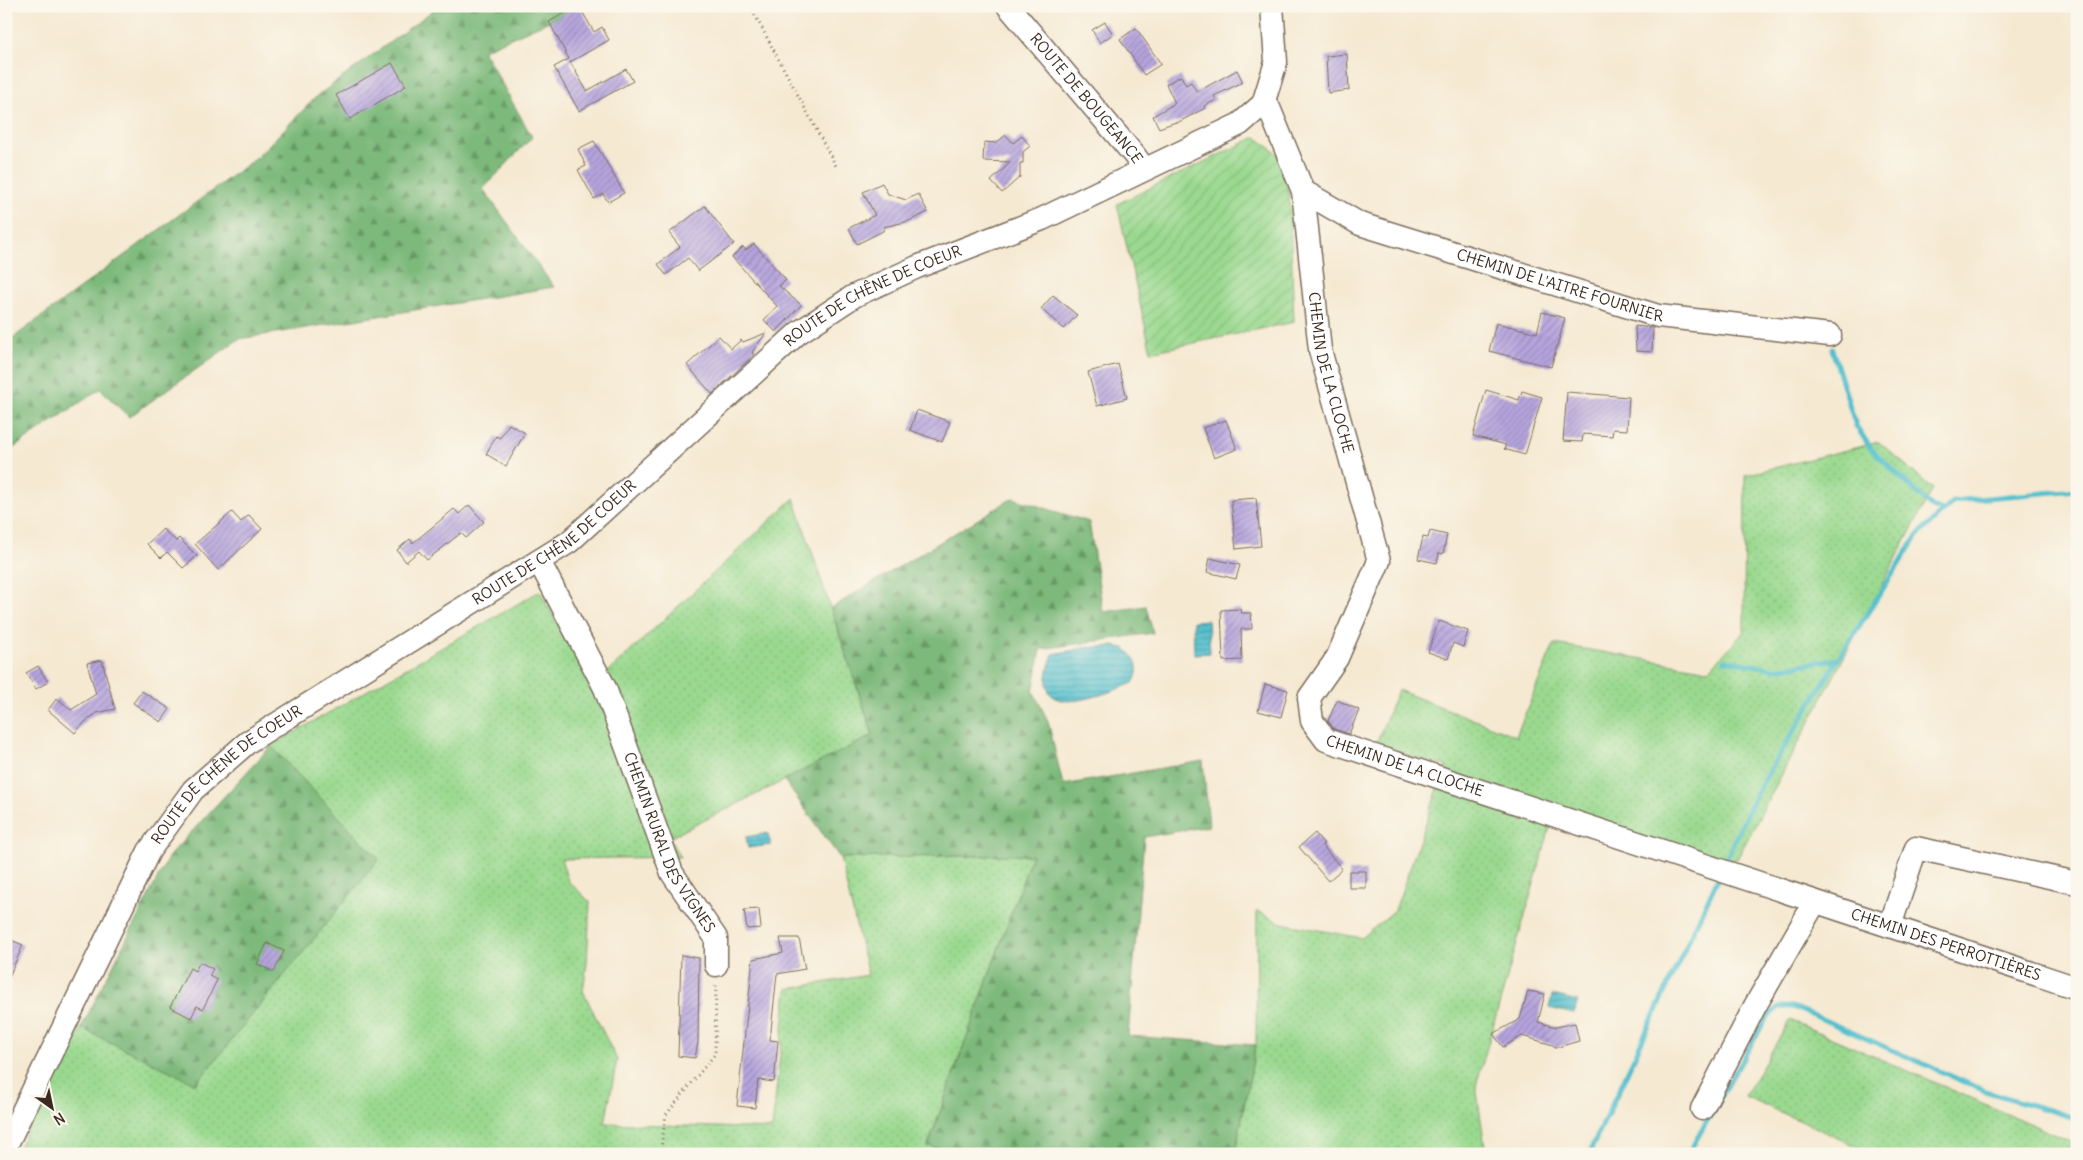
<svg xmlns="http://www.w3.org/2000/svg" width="2083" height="1160" viewBox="0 0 2083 1160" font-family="Delius,sans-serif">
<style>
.grass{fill:url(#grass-dots);stroke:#6a8256}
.forest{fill:url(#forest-firs);stroke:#5b724c}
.garden{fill:url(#garden-furrows);stroke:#6a8256}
.water{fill:url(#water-rules);stroke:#487576}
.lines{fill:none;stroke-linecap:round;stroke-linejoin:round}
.stream{stroke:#54c0cd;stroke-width:5}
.building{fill:url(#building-hatch)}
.minor-casing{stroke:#7c6d5d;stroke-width:25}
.path{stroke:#7c6d5d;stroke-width:3;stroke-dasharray:1 4;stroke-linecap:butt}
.minor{stroke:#fff;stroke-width:22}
.labels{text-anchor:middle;stroke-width:5;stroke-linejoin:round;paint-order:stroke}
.street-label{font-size:15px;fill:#3b2a1e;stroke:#fbf7ec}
</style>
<defs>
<pattern id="grass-dots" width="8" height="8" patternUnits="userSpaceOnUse" patternTransform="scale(1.25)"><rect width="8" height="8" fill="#9ad98f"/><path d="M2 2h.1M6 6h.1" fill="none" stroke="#86ba7b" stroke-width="1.8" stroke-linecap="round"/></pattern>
<pattern id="forest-firs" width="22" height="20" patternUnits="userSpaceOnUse" patternTransform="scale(1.25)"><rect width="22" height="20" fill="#7bb97a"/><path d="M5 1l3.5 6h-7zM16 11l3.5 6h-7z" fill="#669763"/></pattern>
<pattern id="garden-furrows" width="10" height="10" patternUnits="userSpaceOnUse" patternTransform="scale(1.25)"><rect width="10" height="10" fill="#9ad98f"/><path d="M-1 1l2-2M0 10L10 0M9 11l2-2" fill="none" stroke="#86ba7b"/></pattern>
<pattern id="water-rules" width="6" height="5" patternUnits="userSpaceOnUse" patternTransform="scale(1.25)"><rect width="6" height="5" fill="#54c0cd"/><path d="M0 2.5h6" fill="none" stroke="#479ca6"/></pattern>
<pattern id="building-hatch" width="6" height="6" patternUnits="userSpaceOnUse" patternTransform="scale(1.25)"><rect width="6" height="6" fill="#b6a5de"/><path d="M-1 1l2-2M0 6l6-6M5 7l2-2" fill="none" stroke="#9587b3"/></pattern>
</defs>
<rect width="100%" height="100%" fill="#fbf7ec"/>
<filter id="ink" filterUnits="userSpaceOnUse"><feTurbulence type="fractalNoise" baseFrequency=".02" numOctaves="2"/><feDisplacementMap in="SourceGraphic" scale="10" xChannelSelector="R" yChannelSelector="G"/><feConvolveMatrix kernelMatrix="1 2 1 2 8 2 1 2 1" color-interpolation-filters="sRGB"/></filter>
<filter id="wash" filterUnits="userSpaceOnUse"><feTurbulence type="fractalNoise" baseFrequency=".0096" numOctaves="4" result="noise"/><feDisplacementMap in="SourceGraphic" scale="20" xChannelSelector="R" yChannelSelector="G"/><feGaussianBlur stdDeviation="1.12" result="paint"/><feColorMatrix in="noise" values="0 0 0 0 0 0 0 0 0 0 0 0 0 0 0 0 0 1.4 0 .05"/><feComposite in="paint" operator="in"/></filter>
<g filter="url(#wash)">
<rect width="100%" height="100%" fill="#f5e9d2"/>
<path class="grass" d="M1879,442L1933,489L1737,859L1704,867L1551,824L1476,1086L1486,1154H1235L1256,1045L1257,911L1281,923L1362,938L1395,910L1446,766L1375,746L1398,690L1516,736L1554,644L1709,670L1744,632L1745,475Z
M794,498L873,736L669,838L680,857L561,859L568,881L590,902L587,963L583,991L617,1060L605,1123L772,1129L787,989L868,975L840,858L1032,855L928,1145L969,1154H15L81,1028L196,1083L378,859L271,746L540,591L592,687Z
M1790,1020L2077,1144V1154H1873L1745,1096Z"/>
<path class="forest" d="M439,6H584L483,50L532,137L483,189L554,287L239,339L129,417L100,389L6,453V343L256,158L317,96Z
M1013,498L1089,522L1103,612L1146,606L1153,633L1041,649L1033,691L1048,721L1063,785L1203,761L1209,826L1144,837L1128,1036L1256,1045L1235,1154H969L928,1146L1032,855L840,858L784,780L873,735L831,608Z
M271,746L379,859L196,1084L81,1028L169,856Z"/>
<path class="garden" d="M1256,137L1278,154L1289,193L1294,322L1151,352L1117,204Z"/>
<path class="water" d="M1208,620L1210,653L1194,654L1193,621Z
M1113,646L1125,648C1136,658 1142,669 1133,683C1098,697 1025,726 1053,654L1084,648Z
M768,833L771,845L748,848L746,837Z
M1552,995L1578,1001L1574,1014L1549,1008Z"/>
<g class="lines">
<path class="stream" d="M1832,349L1856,426L1872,450L1932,507L1944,511
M1725,660L1775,669L1838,659L1917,536L1954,501L2077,490
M1723,866L1758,790L1838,659
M1589,1154L1719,876
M1688,1154L1767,1017L1779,1007H1793L1815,1016L1985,1091L2075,1118"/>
</g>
<g id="blocks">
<path class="building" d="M577,6H579L594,32L602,27L609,40L570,62L587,91L626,69L633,81L579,111L554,67L569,59L549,22Z
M1105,22L1113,34L1100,43L1092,30Z
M1136,28L1161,64L1144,75L1120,39Z
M1347,54L1349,90L1328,93L1326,56Z
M392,63L406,86L350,119L336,95Z
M1237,70L1243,82L1214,96L1216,100L1204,106L1205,108L1177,123L1176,122L1159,128L1153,116L1175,103L1166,84L1181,76L1186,85L1191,82L1197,92Z
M1006,135L1013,143L1022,136L1030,146L1023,152V163H1020V177L1002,193L991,181L1011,162L983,161L984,142L996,143Z
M594,141L624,193L608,202L603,194L594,199L578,170L586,166L578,149Z
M882,183L888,194L906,200L918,194L928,212L909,221L884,227L883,231L857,244L849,228L875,215L863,192Z
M705,206L734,244L698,271L688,258L666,275L658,264L680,247L669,233Z
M754,244L786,280L779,286L801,305L776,332L764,320L777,306L732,257L743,247L746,250Z
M1053,295L1077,315L1064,329L1041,309Z
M1542,312L1565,318L1551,367L1489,351L1496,323L1537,333Z
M1635,326L1653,328L1652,352L1636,351Z
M766,333L752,352L754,355L712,394L687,365L719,336L731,349L741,340L743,342Z
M1118,364L1127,398L1097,406L1088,372Z
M1486,390L1519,400L1522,391L1542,397L1525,455L1504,449L1506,445L1473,436Z
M1567,392L1629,397L1627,430L1613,429L1612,436L1583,434L1582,442L1563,441Z
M917,410L950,422L942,442L910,430Z
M1226,420L1237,449L1214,458L1203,428Z
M509,424L525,433L506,466L486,454L496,436L500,438Z
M1256,498L1261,546L1236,549L1231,500Z
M469,505L484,522L466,538L461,533L427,560L419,551L406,562L397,550L410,539L413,543L454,509L459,514Z
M232,512L241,522L249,515L262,529L218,570L195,544Z
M163,529L176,541L179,538L197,556L183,568L167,552L161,558L147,544Z
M1430,531L1447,535L1443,554L1439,553L1437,563L1418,559L1423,537L1428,538Z
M1210,558L1240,565L1236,579L1207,572Z
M1240,609L1241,613H1251L1252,629H1241L1242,660L1223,661L1221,610Z
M1439,621L1468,631L1463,647L1453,643L1448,659L1428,652Z
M102,660L115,709L97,713L87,720L75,733L48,710L57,698L71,710L96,694L87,663Z
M38,666L48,682L36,689L26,673Z
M1265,684L1288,690L1281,717L1258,711Z
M142,691L170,709L161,722L133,703Z
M1337,700L1359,710L1349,734L1334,729L1328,721Z
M1315,833L1324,844L1322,845L1342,869L1328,881L1299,847Z
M1349,871H1366V888H1349Z
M759,909L761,928L747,929L744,910Z
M6,938L23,945L6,984Z
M780,938H799L805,969L777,974L770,1040L778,1041L774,1082L758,1080L755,1108L737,1106L753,959L783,953Z
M267,943L284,951L274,972L257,964Z
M681,955L699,958L698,1042L695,1058L678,1056Z
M200,962L213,969L209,976L217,980L203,1009L197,1006L191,1018L170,1007L190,968L195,971Z
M1528,991L1545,994L1538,1022L1556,1027L1575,1023L1579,1041L1555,1048L1553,1045L1522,1036L1503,1047L1493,1034L1520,1019Z"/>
</g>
</g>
<g filter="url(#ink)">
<use href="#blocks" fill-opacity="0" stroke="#7c6d5d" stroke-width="1"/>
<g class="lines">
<g class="minor-casing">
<g id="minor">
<path id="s1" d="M1008,6L1135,156L1144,169"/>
<path id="s2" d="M1263,104L1269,108L1303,191L1320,350L1379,561L1337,658L1309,698L1312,721L1326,740L2077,988"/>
<path d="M1263,104L1276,62L1272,6"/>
<path id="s3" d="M1303,191L1360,224L1658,316L1830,335"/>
<path id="s4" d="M539,561L605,688L672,873L716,938V965"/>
<path d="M1890,926L1916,848L2077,883"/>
<path d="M1702,1109L1755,1006L1815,902"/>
<path id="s5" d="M6,1146L149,851L193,790L248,742L569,542L798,333L854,296L917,267L1042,219L1240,124L1263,104"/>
</g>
</g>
<path class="path" d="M750,6L836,166
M660,1154L666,1115L715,1054L716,983"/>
<use href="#minor" class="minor"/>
</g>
</g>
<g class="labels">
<g class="street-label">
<text dy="5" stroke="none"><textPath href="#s1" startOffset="121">ROUTE DE BOUGEANCE</textPath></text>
<text dy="5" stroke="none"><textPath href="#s3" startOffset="275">CHEMIN DE L'AITRE FOURNIER</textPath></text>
<text dy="5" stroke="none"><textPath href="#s5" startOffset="1248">ROUTE DE CHÊNE DE COEUR</textPath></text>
<text dy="5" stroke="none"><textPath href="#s2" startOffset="281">CHEMIN DE LA CLOCHE</textPath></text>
<text dy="5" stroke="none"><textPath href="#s5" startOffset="842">ROUTE DE CHÊNE DE COEUR</textPath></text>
<text dy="5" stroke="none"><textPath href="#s2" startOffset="760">CHEMIN DE LA CLOCHE</textPath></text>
<text dy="5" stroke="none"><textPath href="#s5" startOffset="438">ROUTE DE CHÊNE DE COEUR</textPath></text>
<text dy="5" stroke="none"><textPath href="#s4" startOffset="311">CHEMIN RURAL DES VIGNES</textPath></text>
<text dy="5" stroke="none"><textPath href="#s2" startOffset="1330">CHEMIN DES PERROTTIÈRES</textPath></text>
</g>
</g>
<rect width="2083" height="1160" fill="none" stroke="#fbf7ec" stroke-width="25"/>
<g transform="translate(52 1108) rotate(147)" stroke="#fbf7ec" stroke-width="4" paint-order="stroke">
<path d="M0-4L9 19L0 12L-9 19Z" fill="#3b2a1e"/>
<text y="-8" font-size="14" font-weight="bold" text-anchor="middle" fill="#3b2a1e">N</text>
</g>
</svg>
